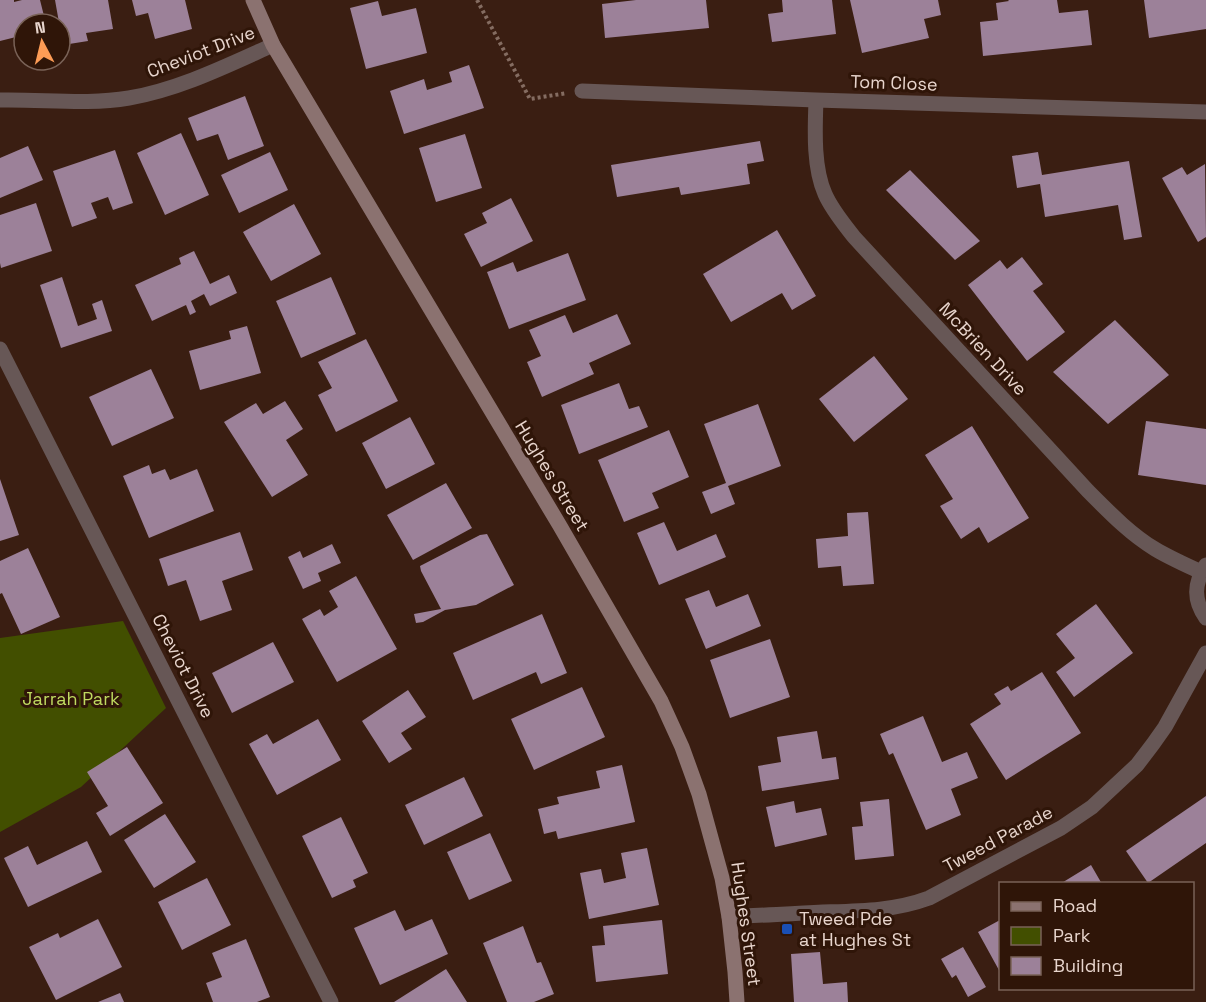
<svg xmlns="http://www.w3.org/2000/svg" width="1206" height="1002" viewBox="0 0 1206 1002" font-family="'Space Grotesk',sans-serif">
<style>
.green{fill:#424f00}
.building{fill:#9c8199}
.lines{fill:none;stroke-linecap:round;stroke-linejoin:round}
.path{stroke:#846c61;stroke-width:4;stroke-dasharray:3 3;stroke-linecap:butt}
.street{stroke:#675756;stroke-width:15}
.secondary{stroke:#8b7270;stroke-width:15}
.transit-dot{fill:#1a4fb4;stroke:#2f1508;stroke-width:2}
.labels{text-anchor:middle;stroke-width:6;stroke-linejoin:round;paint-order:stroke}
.street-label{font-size:18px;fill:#e8d5cd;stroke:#2f1508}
.park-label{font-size:18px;fill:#bfda60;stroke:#2f1508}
.poi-label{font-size:18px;fill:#e8d5cd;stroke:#2f1508;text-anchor:start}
</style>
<rect width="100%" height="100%" fill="#3a1e12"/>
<path class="green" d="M123,621L166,708L81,787L0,832V638Z"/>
<path class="building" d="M0,0H14V2L22,0H40L46,24H24V35L0,41Z
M55,0H108L113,29L86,33L88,41L63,45Z
M132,0H185L192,29L155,39L148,13L136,16Z
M636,0H706L709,28L605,38L602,4Z
M782,0H832L836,34L772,42L768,14L783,12Z
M850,0H938L941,15L924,19L929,38L862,53Z
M1008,0H1057L1059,13L1088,10L1092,45L983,56L980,22L998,20L996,3L1009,1Z
M1144,0H1206V29L1149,38Z
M378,1L382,16L416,8L427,53L366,69L350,8Z
M469,65L484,108L404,134L390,91L424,79L427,90L452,82L449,72Z
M245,96L264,146L228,160L218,134L197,141L188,118Z
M181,133L209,195L165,215L137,153Z
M465,134L482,188L436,202L419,148Z
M760,141L764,161L747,164L750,184L681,195L679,187L617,197L611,165Z
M28,146L43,180L0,198V158Z
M115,150L133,203L113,210L108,197L91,203L97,218L72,227L53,171Z
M270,152L288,190L239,213L221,175Z
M1038,152L1042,175L1129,161L1142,237L1124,240L1118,205L1045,217L1040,184L1017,188L1012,156Z
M1205,164L1206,237L1198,242L1162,178L1182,167L1187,175Z
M910,170L980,241L955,260L886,190Z
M511,198L533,241L481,267L464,234L487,223L482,213Z
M36,203L52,251L1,268L0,263V215Z
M294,204L321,254L271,281L243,232Z
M777,230L816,296L792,310L782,293L731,322L703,274Z
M194,251L210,284L229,275L237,293L210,306L204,294L191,301L196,312L190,315L186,305L152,321L135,285L181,264L179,258Z
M568,253L586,300L509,329L487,272L513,262L517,272Z
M1022,257L1043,284L1033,291L1065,332L1027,361L968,285L1000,260L1007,269Z
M62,277L78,326L97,319L92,304L102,300L112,331L61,348L40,285Z
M331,277L356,334L301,358L276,301Z
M617,314L631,344L589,363L594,374L542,397L527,362L541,356L529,330L565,315L573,333Z
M1115,320L1169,375L1108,424L1053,372Z
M247,326L261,373L200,390L189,351L231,339L229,331Z
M366,339L398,401L336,432L318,395L332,388L318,362Z
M874,356L908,399L854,442L819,399Z
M151,369L174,418L112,446L89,397Z
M619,383L629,409L639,406L648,427L579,454L561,405Z
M285,401L303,429L286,440L308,475L272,497L224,422L256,403L263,414Z
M758,404L781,466L728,486L735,504L711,514L702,492L726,483L704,424Z
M410,417L435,464L386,489L362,443Z
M1146,421L1206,429V485L1138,475Z
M972,426L1029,518L988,543L979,527L961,539L940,506L953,499L925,455Z
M669,430L689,477L652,493L659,508L624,522L598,460Z
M149,465L152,474L165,469L170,480L197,469L214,511L149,538L123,476Z
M0,479L19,535L0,541Z
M446,483L472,528L413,560L387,515Z
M868,512L874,584L843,586L841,566L818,568L816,539L848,536L847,513Z
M664,522L677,551L716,534L726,557L659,585L637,533Z
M240,532L253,570L222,581L232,610L200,621L186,580L168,586L159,559Z
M487,534L514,585L476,605L445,610L423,622L416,623L414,614L441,609L421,571L420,566L480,535Z
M332,544L341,563L318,573L321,581L303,589L288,557L300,551L303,558Z
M28,548L60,617L21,634L2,593L0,594V561Z
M356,576L397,649L337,682L302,619L320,609L324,616L338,607L329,591Z
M709,590L716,607L748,594L761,626L706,649L685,599Z
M1096,604L1133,653L1074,697L1056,672L1075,658L1056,634Z
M542,614L567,673L541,684L536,672L473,700L453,653Z
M770,639L790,697L730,718L710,660Z
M273,642L294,682L232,713L212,673Z
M1042,672L1081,733L1006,780L970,724L1001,704L994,694L1008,686L1011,691Z
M582,687L605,737L534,770L511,719Z
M408,690L426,717L401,733L412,749L389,763L362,721Z
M923,716L942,762L967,752L978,778L951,789L961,815L926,830L893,753L889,755L880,734Z
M318,719L341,760L277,795L249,744L267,734L273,744Z
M817,731L822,759L836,757L839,779L762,791L758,766L781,762L777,737Z
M127,747L163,803L110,836L96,813L108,806L87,772Z
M622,765L635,822L558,839L556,831L544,834L538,809L559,804L557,797L600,788L596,771Z
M464,777L483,816L424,845L405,805Z
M1206,796V843L1148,883L1126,851Z
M889,799L894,856L855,860L852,827L863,826L860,802Z
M794,801L796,813L821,808L827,835L775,847L766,807Z
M165,814L196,862L154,888L124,840Z
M341,817L368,873L353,880L356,887L332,898L302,836Z
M490,833L512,881L469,900L447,852Z
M87,841L102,872L28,907L4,858L28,846L37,865Z
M647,848L659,905L589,919L580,873L601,869L604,883L626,878L621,853Z
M1091,865L1102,884H1060Z
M207,878L231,925L182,950L158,902Z
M395,910L405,931L432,919L448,954L380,985L354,928Z
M98,919L122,967L56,1000L29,947L58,933L60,938Z
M662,920L668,974L596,982L592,946L605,945L603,926Z
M1000,920V972L978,932Z
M523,926L537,963L541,962L554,994L534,1002H507L483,943Z
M246,939L270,997L257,1002H213L206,983L222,977L212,953Z
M963,947L986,987L968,997L956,975L952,978L941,959Z
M820,952L823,984L847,982L848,1002H794L791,954Z
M446,969L467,1002H394Z
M120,993L124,1002H98Z"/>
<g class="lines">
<path class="path" d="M477,0L530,99L567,93"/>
<path class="street" d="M582,91L816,100L1206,112
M0,100C43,99 87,105 129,98C180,89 226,66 273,45
M816,100C815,129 813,167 825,194C832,210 844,224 854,237L1088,491C1109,512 1130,534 1155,549C1170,558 1186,565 1201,572
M0,349L331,1002
M1206,565C1194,583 1193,600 1206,618
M729,917C760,915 791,914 823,912C859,911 894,911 929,898L1061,828L1092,807L1137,765L1153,744L1165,727L1206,653"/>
<path class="secondary" d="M253,0L273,45L560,526L661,701L682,747L699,794L722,878L729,917L735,972L737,1002"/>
</g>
<rect class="transit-dot" x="781" y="923" width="12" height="12" rx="3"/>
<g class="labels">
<g class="street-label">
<text transform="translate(201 52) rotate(-21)" y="6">Cheviot Drive</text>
<text transform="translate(894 83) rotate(2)" y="6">Tom Close</text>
<text transform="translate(983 349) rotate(47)" y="6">McBrien Drive</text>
<text transform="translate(552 476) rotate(59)" y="6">Hughes Street</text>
<text transform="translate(183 666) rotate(63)" y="6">Cheviot Drive</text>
<text transform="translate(998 839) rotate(-28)" y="6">Tweed Parade</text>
<text transform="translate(746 924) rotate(82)" y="6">Hughes Street</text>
</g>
<g class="park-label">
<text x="71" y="705">Jarrah Park</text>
</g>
<g class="poi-label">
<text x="799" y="925">Tweed Pde<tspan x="799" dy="21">at Hughes St</tspan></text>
</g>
</g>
<rect x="999" y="882" width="195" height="108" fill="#2f1508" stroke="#796257" stroke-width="1.5"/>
<rect x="1011" y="902" width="30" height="9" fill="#8b7270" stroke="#796257" stroke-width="1.5"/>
<text x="1053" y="912" font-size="18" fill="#e8d5cd">Road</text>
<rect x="1011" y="927" width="30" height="18" fill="#424f00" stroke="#796257" stroke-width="1.5"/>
<text x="1053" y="942" font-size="18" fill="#e8d5cd">Park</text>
<rect x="1011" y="957" width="30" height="18" fill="#9c8199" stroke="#796257" stroke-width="1.5"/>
<text x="1053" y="972" font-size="18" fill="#e8d5cd">Building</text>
<g transform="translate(42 42) rotate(353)"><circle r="28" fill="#2f1508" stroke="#796257" stroke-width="1.5"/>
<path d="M0-4.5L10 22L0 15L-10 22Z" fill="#fd9c56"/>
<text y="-9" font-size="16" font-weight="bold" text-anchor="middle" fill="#e8d5cd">N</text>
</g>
</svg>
